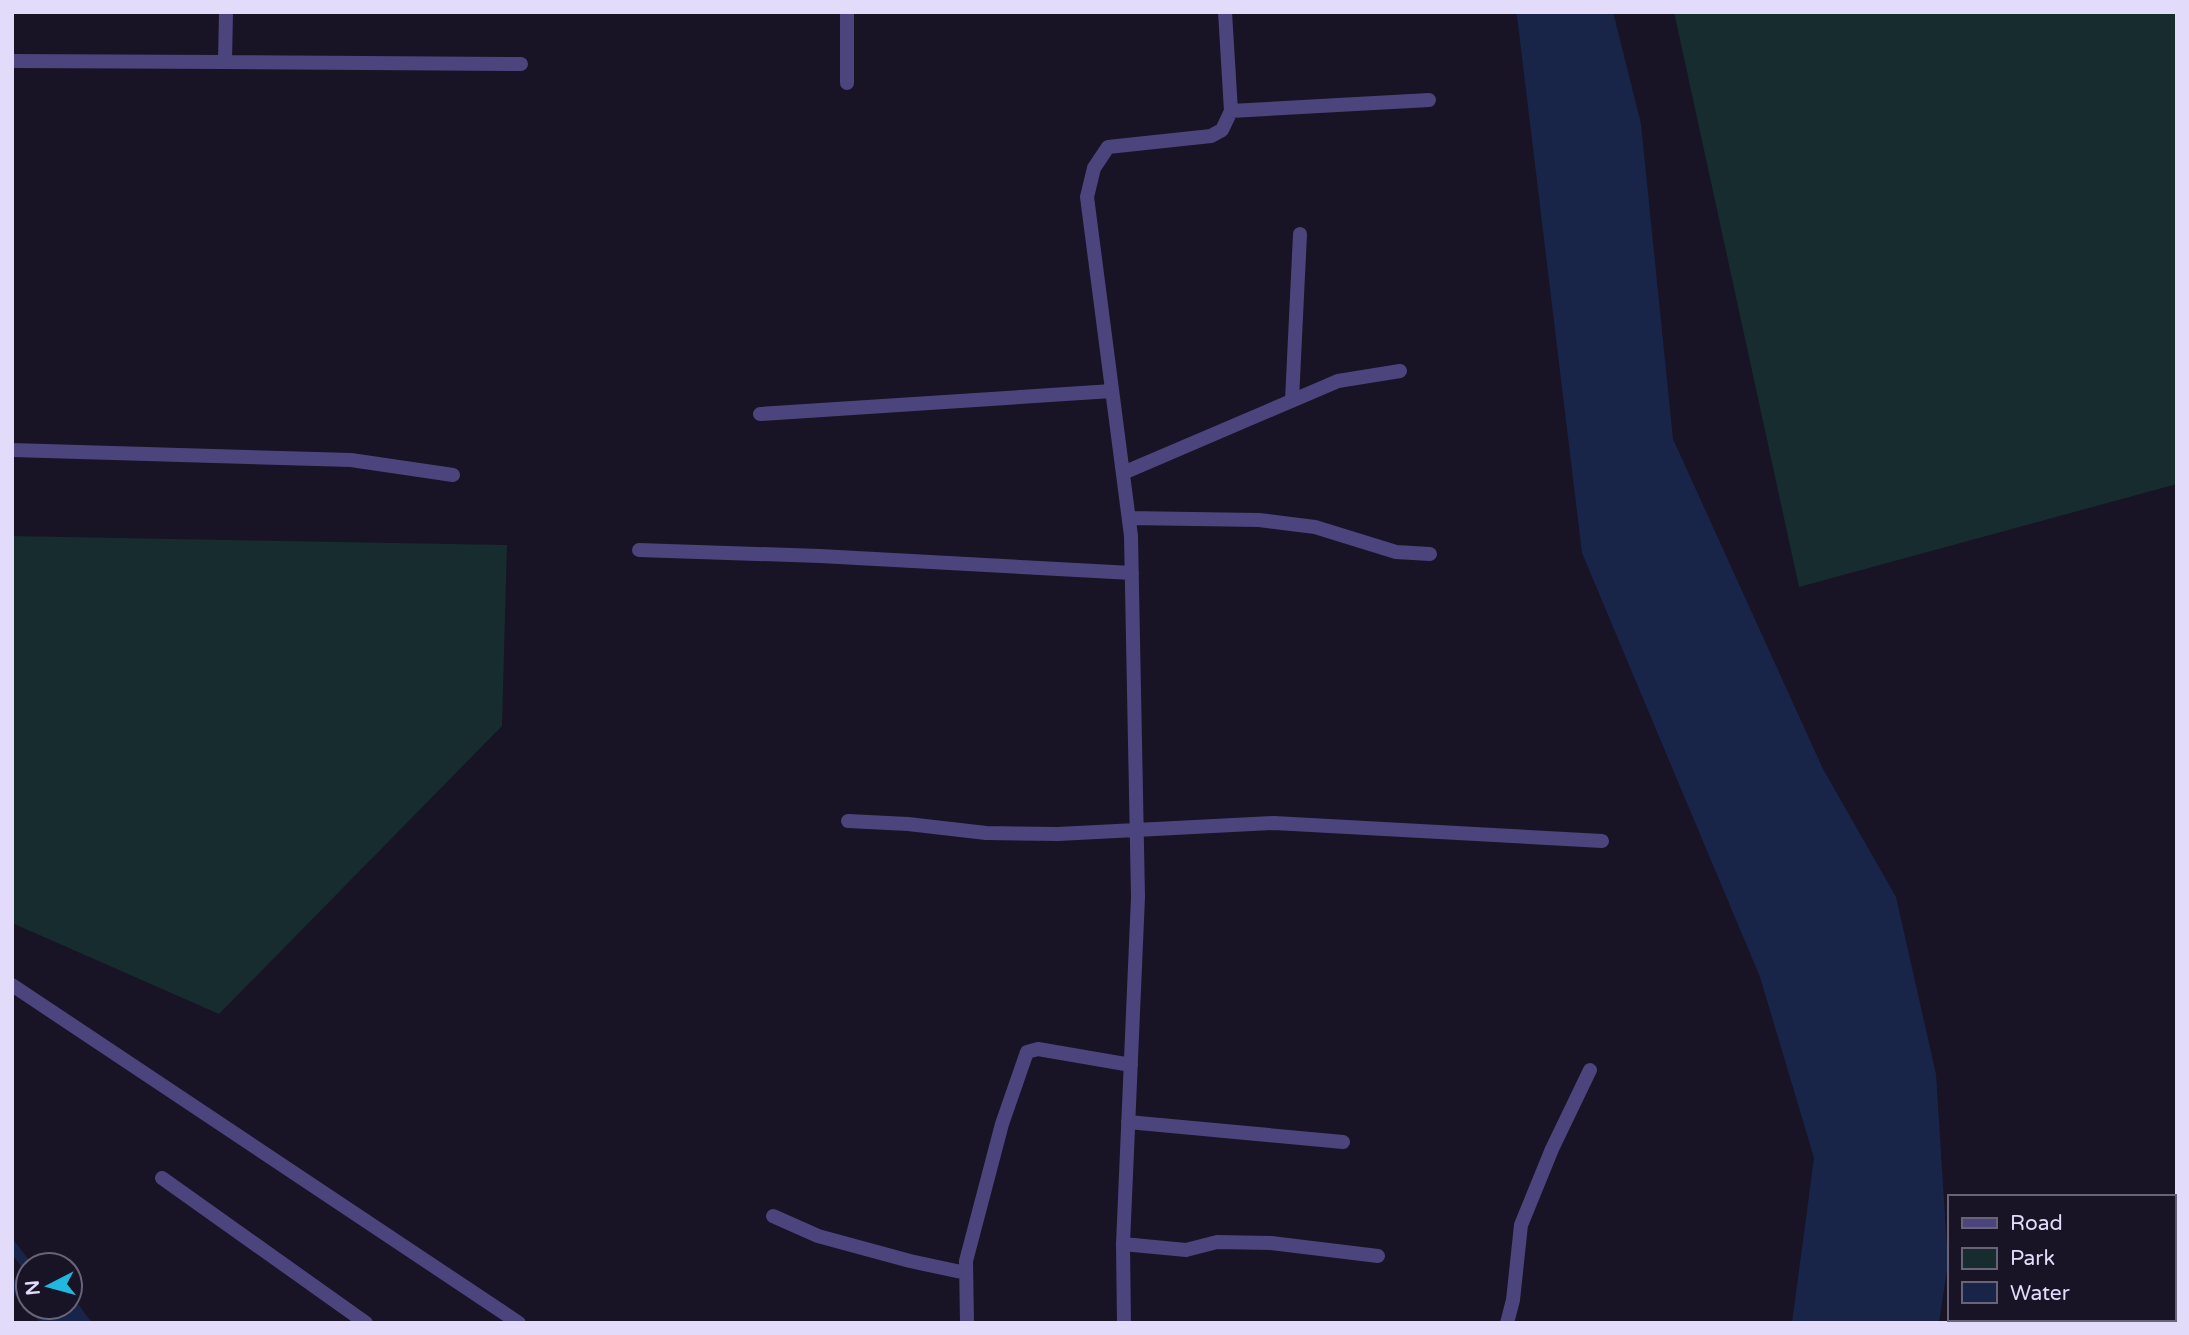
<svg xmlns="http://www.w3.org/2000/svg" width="2189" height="1335" viewBox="0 0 2189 1335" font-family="'Varela Round',sans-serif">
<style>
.green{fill:#162c2e}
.water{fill:#182548}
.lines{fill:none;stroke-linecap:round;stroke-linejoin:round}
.stream{stroke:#182548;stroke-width:10}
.street{stroke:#4c447d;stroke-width:14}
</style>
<rect width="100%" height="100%" fill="#181325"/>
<path class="green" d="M1674,12H2177V484L1799,587Z
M12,536L507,545L502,726L219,1014L12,923Z
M2177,1213V1323H2006L2008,1319H2173V1214Z"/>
<path class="water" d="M1515,12H1613L1641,124L1673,439L1823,769L1896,897L1936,1074L1948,1263L1939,1323H1792L1814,1158L1760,977L1582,553L1517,16Z
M28,1267V1307H70V1293L92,1323H41L12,1291V1282Z"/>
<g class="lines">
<path class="stream" d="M12,1246L28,1267"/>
<path class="street" d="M226,12L225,62L521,64
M847,12V83
M12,61L225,62
M1231,111L1429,100
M1292,400L1300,234
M760,414L1112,391
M12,450L351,460L453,475
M1123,473L1338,381L1400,371
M1129,518L1259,520L1315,527L1396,552L1430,554
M639,550L820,556L1132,573
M848,821L908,824L986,833L1058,834L1274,823L1602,841
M12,985L519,1323
M1128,1122L1343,1142
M162,1178L366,1323
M773,1216L818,1236L910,1261L966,1273
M1123,1244L1186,1250L1217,1242L1271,1243L1378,1256
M967,1323L966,1261L1002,1124L1027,1052L1038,1049L1131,1065
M1124,1323L1123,1244L1138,897L1131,536L1087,197L1094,168L1108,147L1211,136L1222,130L1231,111L1225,12
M1507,1323L1513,1300L1521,1225L1552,1149L1590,1070"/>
</g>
<rect width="2189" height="1335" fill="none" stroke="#e2dbfa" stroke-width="28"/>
<rect x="1948" y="1195" width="228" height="126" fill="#181325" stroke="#69637a" stroke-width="2"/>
<rect x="1962" y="1218" width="35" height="10" fill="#4c447d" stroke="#69637a" stroke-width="2"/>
<text x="2010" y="1230" font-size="21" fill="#e2dbfa">Road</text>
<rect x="1962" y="1248" width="35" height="21" fill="#162c2e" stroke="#69637a" stroke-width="2"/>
<text x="2010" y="1265" font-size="21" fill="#e2dbfa">Park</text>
<rect x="1962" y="1282" width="35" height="21" fill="#182548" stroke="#69637a" stroke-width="2"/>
<text x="2010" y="1300" font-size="21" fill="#e2dbfa">Water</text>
<g transform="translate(49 1286) rotate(264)"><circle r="33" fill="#181325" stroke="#69637a" stroke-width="2"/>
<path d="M0-5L12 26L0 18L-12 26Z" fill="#21b8e0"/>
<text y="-10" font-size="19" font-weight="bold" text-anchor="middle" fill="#e2dbfa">N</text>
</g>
</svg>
